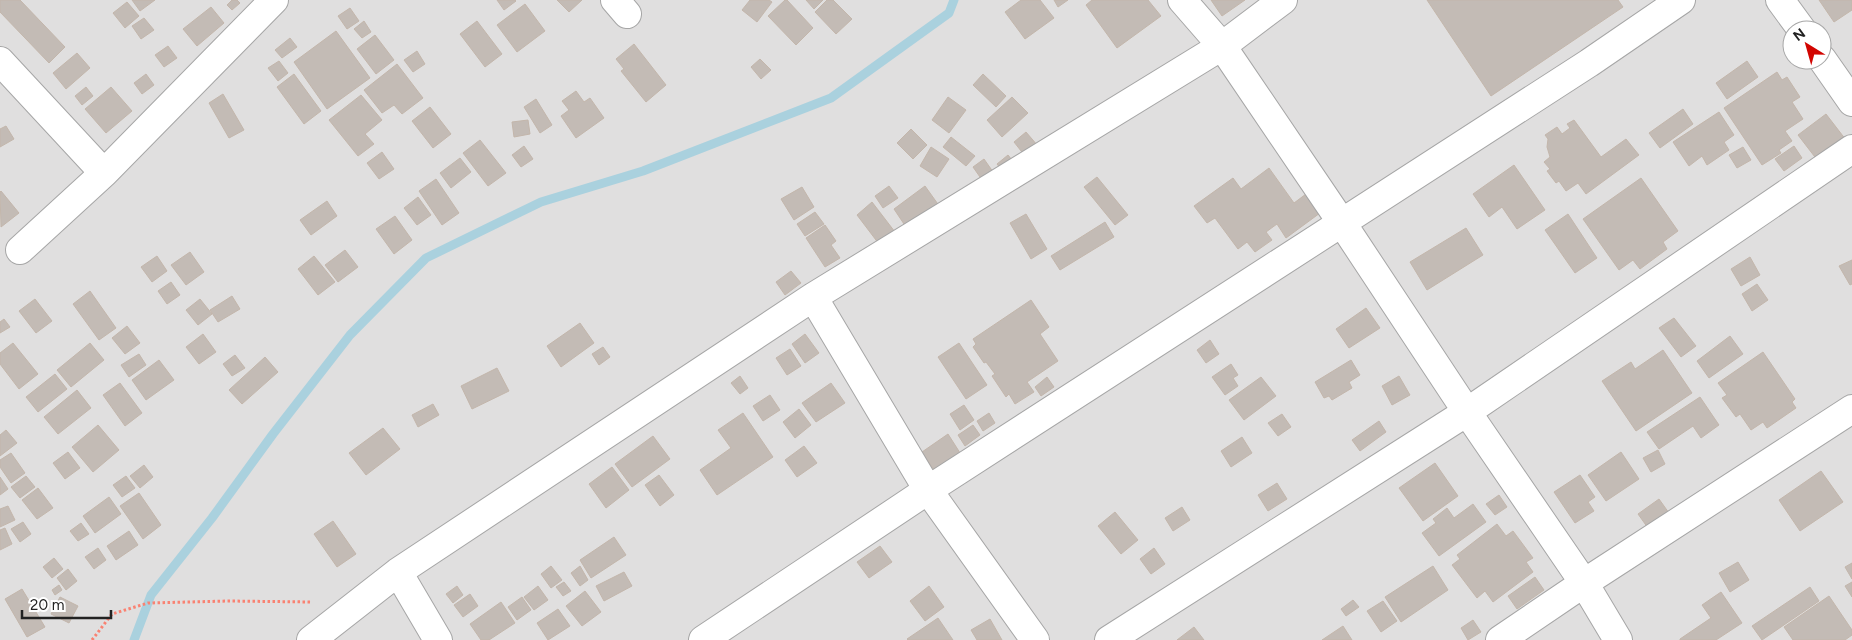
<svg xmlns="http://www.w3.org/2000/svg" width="1852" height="640" viewBox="0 0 1852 640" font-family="Figtree,sans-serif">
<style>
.residential{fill:#e0dfdf;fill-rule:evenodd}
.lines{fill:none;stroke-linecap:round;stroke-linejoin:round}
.stream{stroke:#aad1de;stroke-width:9}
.building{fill:#c3bbb5;stroke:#c3b6ab}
.minor-casing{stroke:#a6a6a6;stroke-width:30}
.path{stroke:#f98272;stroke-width:3;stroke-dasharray:2.5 2.5;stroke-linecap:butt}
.minor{stroke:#fff;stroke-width:28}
</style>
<rect width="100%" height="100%" fill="#f2efe8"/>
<path class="residential" d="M0,0H1852V640H0ZM1792,30H1822V60H1792Z"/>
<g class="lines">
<path class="stream" d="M134,640L151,595L212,518L273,434L350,335L426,258L541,202L643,171L831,98L949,13L954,0"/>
</g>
<path class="building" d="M0,0H20L65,47L49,63L0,12Z
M132,0H155L140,11Z
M232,0H237L240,3L232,10L227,5Z
M497,0H515L516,1L504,10Z
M557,0H582L569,12Z
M750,0H769L772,2L757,22L742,10Z
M785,0H787L813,28L796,45L768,16Z
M806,0H823L814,9Z
M827,0H833L852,19L836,34L815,12Z
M1021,0H1040L1054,18L1025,39L1005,12Z
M1054,0H1068L1058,7Z
M1092,0H1148L1161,16L1117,48L1086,5Z
M1211,0H1245L1222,16Z
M1427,0H1618L1623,7L1491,96Z
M1819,0H1852V10L1834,22Z
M127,2L139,16L125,28L113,13Z
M525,4L545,31L517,52L497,25Z
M211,7L224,23L197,46L183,29Z
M350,8L359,21L347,29L338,16Z
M144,18L154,30L141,39L132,26Z
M364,21L371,32L362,38L354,29Z
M477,21L502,54L485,67L460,34Z
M336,31L370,78L327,109L294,62Z
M375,35L394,60L376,74L357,49Z
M290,38L297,47L282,58L275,50Z
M634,44L666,85L646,102L621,71L624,69L616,59Z
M168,46L177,58L164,67L155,55Z
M417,51L425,64L413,72L404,60Z
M77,53L90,68L66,89L53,73Z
M760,59L771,70L761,79L751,67Z
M279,61L288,73L278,81L268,68Z
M1747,61L1758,77L1727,99L1716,83Z
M397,64L423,98L402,114L394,105L382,113L364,90Z
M1777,72L1782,80L1787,77L1800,97L1792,102L1803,119L1785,131L1792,141L1779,150L1781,153L1762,165L1724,108Z
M146,74L154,85L142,94L134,83Z
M294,74L321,111L304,124L277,87Z
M983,74L1006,96L996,107L973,85Z
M86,87L93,96L82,105L75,96Z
M111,87L132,111L106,133L85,109Z
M576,91L584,102L590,98L604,118L576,138L561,116L569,110L562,101Z
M223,94L244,130L229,138L209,103Z
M361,95L382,120L365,134L374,144L358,156L329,120Z
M948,97L966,110L949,133L932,120Z
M1012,97L1028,113L1002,137L987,120Z
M536,99L552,125L540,133L524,107Z
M430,107L451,134L433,148L412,121Z
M1683,109L1693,124L1660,148L1649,133Z
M1719,112L1734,135L1724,142L1729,150L1707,165L1702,156L1689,166L1673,142Z
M1826,114L1846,140L1818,161L1798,135Z
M528,120L530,134L514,137L512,122Z
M1574,120L1601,157L1626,139L1639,155L1586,194L1578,183L1566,191L1559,181L1556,183L1547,171L1550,169L1544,162L1550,157L1547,147L1548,139L1545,135L1557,127L1562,134L1570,128L1567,124Z
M6,126L14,139L0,147V129Z
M911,129L927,145L913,159L897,143Z
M1026,132L1038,146L1025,156L1014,142Z
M951,137L975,156L966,166L943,147Z
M480,140L506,173L488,186L463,153Z
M524,146L533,159L521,167L512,155Z
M1794,146L1802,158L1784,171L1775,159Z
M931,147L949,159L937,177L920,166Z
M1743,147L1751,160L1737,168L1729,155Z
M382,152L394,169L379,179L367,163Z
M1008,155L1016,165L1005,174L997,164Z
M460,158L471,172L451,188L440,173Z
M984,159L998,179L987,187L973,167Z
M1514,165L1545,210L1517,229L1502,207L1489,217L1473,194Z
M1269,168L1294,203L1306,194L1320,213L1286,238L1277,224L1266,232L1272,240L1255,252L1247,242L1238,249L1215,218L1207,223L1194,206L1233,178L1241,189Z
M1097,177L1128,215L1115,225L1084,187Z
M1641,178L1678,231L1663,242L1667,249L1640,269L1633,260L1619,270L1583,219Z
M436,179L459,213L442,225L419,191Z
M889,186L898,198L883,208L875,196Z
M925,186L940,207L908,230L894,209Z
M802,187L814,207L794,220L781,199Z
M1,191L19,213L1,227L0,192Z
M418,197L431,215L417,225L404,208Z
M327,201L337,216L311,235L300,220Z
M872,202L895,232L879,244L857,215Z
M815,212L824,224L805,236L797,224Z
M1026,214L1047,249L1031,259L1010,223Z
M1568,214L1597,258L1575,273L1545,230Z
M395,216L412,240L394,254L376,229Z
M1105,222L1114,237L1060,270L1051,256Z
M825,225L836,241L831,245L840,258L825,267L806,238Z
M1466,228L1483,255L1427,290L1410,262Z
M345,250L358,267L338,282L325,265Z
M190,252L204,272L186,285L171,265Z
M157,256L167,271L152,282L141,267Z
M314,256L335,282L318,295L298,269Z
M1750,257L1760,275L1741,286L1731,269Z
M1852,260V284L1850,285L1839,266Z
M791,271L801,283L785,295L776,282Z
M171,282L180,295L167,304L158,291Z
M1757,284L1768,300L1752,311L1742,294Z
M90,291L116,328L99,340L73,304Z
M232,296L240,309L218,322L210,310Z
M35,299L52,321L36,333L19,311Z
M200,299L212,314L198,325L186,310Z
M1031,300L1049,327L1040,334L1058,361L1027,382L1034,392L1015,404L1009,394L1006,397L992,376L995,374L986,362L984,363L973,347L976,344L973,339Z
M1366,308L1380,328L1349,348L1336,329Z
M1674,318L1696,346L1681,357L1659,328Z
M4,319L10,327L0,333V322Z
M580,323L594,343L561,367L547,346Z
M127,326L140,343L125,354L112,338Z
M203,334L216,352L199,364L186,347Z
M805,334L819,353L805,363L792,344Z
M1730,336L1743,354L1709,378L1697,361Z
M1210,340L1219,354L1206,363L1197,350Z
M13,343L38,374L19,389L0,364V353Z
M90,343L104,360L71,387L57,370Z
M959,343L987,385L966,399L938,357Z
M603,347L610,357L599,365L592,354Z
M790,349L801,366L787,375L776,358Z
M1663,350L1692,393L1636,431L1602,381L1631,362L1635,369Z
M1763,352L1795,399L1792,402L1796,408L1767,428L1763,422L1751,430L1740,414L1736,417L1722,398L1727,395L1718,383Z
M139,354L146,365L129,377L121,365Z
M235,355L245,368L232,376L223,364Z
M265,357L278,372L242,404L229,390Z
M159,360L174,380L146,400L132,380Z
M1351,360L1360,375L1349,382L1352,388L1332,400L1329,396L1324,398L1315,382Z
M1231,364L1238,375L1233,378L1238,386L1225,395L1212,377Z
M497,368L509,391L472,409L461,386Z
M55,374L67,389L38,412L26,397Z
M740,376L748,388L740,394L731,383Z
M1399,376L1410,395L1392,405L1382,386Z
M1047,377L1054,387L1041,396L1035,387Z
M1261,377L1276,396L1244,420L1229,400Z
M120,383L142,413L125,426L103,395Z
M831,383L845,403L816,422L802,403Z
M77,390L91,408L58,434L44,417Z
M770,395L780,410L763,421L753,406Z
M1700,397L1719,425L1701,438L1693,426L1659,449L1647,432Z
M433,404L439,415L418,427L412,415Z
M964,405L974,420L960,430L950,414Z
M799,409L811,425L795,438L783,422Z
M743,413L773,457L717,495L700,470L731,448L718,430Z
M989,413L995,423L983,431L977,421Z
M1282,414L1291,427L1278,436L1268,423Z
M1379,421L1386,432L1360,451L1352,440Z
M98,425L119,450L93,472L72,447Z
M973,425L980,435L965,446L958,435Z
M383,428L400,449L366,475L349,453Z
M6,430L17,443L0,456V435Z
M948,434L962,456L936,473L922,452Z
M653,436L670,459L632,487L615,464Z
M1242,437L1252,453L1231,467L1221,451Z
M804,446L817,463L797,477L785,460Z
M1658,450L1665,464L1651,472L1643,458Z
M68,452L80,468L65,479L53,463Z
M1621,452L1639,479L1606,501L1588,475Z
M11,453L25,473L11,483L0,467V460Z
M1435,463L1458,496L1423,521L1399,488Z
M144,465L153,477L140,488L130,476Z
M612,467L629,490L606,508L589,484Z
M1821,471L1843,502L1800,531L1779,500Z
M659,475L674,495L660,506L645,485Z
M1580,475L1595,497L1588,502L1594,511L1575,523L1554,492Z
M26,476L35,487L20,498L11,487Z
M126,476L135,488L122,497L113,485Z
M0,477L8,489L0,495Z
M1277,483L1287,499L1268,511L1258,495Z
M38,488L53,508L37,519L22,500Z
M139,493L161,525L143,539L120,506Z
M1499,495L1507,507L1495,515L1486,504Z
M109,497L121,514L95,533L83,516Z
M1659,499L1669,513L1648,528L1638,514Z
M1473,504L1486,522L1439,556L1422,533L1436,523L1433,519L1447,508L1454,518Z
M8,506L15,520L0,527V509Z
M1182,507L1190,520L1173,531L1165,518Z
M1115,512L1138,540L1121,554L1098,526Z
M333,521L356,554L337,567L314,534Z
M23,522L31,534L20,542L11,529Z
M81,523L89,534L78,541L70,531Z
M1497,524L1506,536L1513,531L1533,558L1526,562L1533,572L1493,602L1485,591L1477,598L1452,565L1460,559L1457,555Z
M5,528L12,544L0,550V530Z
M129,531L138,545L116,560L107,546Z
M614,537L626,555L591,578L580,560Z
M880,546L892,562L869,578L857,562Z
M98,548L106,560L94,569L85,557Z
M1154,548L1165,564L1151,574L1140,559Z
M54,558L63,569L52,578L43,567Z
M1738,562L1749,580L1730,592L1719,573Z
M1852,563V579L1845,567Z
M551,566L562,580L551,588L541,574Z
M580,566L588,580L580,586L571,573Z
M1433,566L1448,590L1401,622L1385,597Z
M68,569L77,581L66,590L57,578Z
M624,572L632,586L604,601L596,586Z
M1535,577L1544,590L1517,609L1508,596Z
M564,582L571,591L563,596L556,587Z
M1852,582V597L1845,586Z
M59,585L62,590L55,595L52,590Z
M457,586L463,595L453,603L446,594Z
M538,586L548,600L534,610L524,597Z
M929,586L944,607L925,621L910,601Z
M1810,587L1819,601L1762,640L1752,626Z
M22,589L45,627L27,637L5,599Z
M585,591L601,612L582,626L566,606Z
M1721,592L1742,623L1716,640H1680V639L1711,618L1702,605Z
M470,594L478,606L463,617L454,605Z
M1829,596L1852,630V635L1845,640H1793L1784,627Z
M60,597L78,606L69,623L51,614Z
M522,597L531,610L517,620L508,607Z
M1353,600L1359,607L1346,616L1341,609Z
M1383,601L1397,621L1381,632L1367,611Z
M501,602L515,623L489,640H481L470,624Z
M558,609L570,626L548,640L537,623Z
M938,618L953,640H908L907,639Z
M990,619L1002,640H977L971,630Z
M1473,620L1481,632L1468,640L1461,628Z
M1343,626L1352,640H1322Z
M1194,627L1204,640H1177Z"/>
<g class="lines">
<g class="minor-casing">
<path id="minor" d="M615,0L627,14
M1182,0L1222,46L1342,223L1467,412L1584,583L1618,640
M1780,0L1802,30
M1822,59L1852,102
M0,61L104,173L20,250
M104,173L274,0
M813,297L928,490L1035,640
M398,572L438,640
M311,640L398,572L813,297L1222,46L1283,0
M703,640L928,490L1589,63L1681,0
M1109,640L1467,412L1852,149
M1500,640L1584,583L1852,409"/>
</g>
<path class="path" d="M92,640L112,614L148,603L228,601L312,602"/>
<use href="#minor" class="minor"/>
</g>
<g transform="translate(1807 45) rotate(323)"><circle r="24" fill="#ffffff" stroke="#a7a7a7"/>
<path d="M0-4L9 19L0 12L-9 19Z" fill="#d20501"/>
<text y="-8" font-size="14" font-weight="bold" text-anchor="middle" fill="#222222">N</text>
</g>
<path d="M22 610v8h89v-8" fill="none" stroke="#222222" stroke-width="2.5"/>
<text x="30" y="610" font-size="15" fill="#222222" stroke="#ffffff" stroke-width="4" paint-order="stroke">20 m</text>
</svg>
